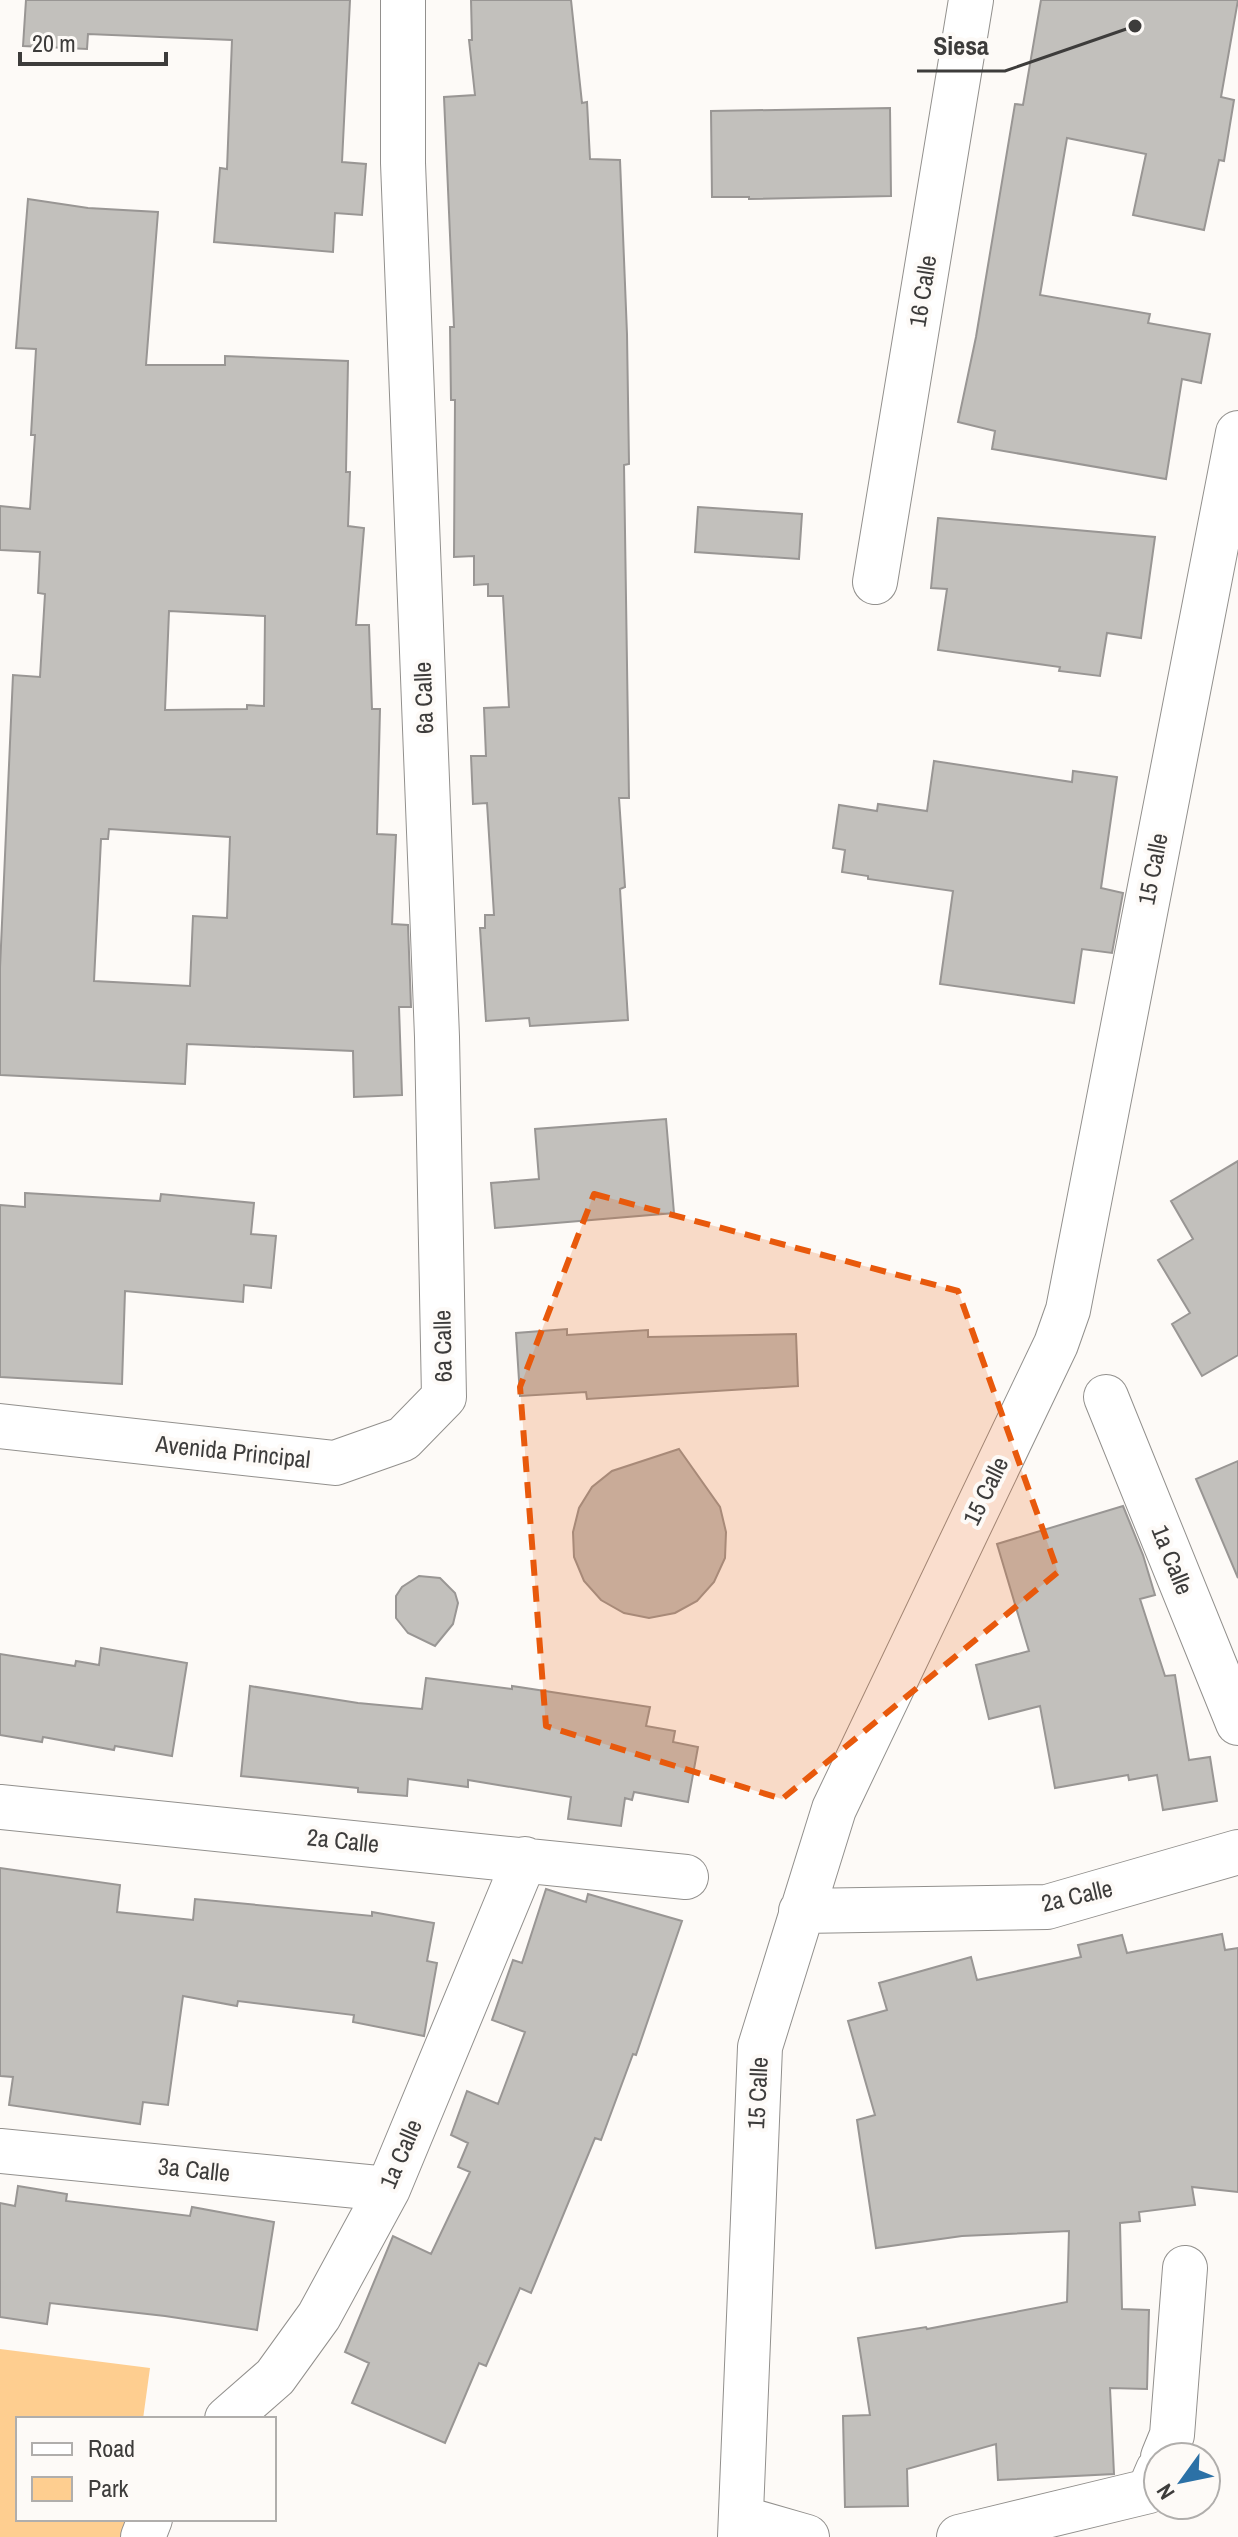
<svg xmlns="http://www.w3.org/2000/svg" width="1238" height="2537" viewBox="0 0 1238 2537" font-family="'Archivo Narrow',sans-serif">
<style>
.green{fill:#fece90}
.building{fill:#c2c0bc;stroke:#999694;stroke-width:2;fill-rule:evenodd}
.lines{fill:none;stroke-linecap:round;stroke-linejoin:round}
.minor-casing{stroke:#92908d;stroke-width:46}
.minor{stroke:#fff;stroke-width:44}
.marked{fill:#e8590c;fill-opacity:0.2;stroke:#e8590c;stroke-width:6;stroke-dasharray:16 10;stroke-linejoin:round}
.labels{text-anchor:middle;stroke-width:8;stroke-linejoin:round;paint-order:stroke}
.street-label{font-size:24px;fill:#3d3c3b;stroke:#fdfaf7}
.leader{fill:none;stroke:#3d3c3b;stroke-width:3}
.callout-dot{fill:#3d3c3b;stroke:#fdfaf7;stroke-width:3}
.callout-label{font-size:26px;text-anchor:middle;font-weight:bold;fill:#3d3c3b;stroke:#fdfaf7;stroke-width:8;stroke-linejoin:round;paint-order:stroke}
</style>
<rect width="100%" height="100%" fill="#fdfaf7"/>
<path class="green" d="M0,2349L150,2368L143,2419H18V2519H132L130,2537H0Z"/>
<path class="building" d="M26,0H350L342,162L366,164L362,215L335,213L333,252L214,242L220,168L227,169L232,40L88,34L87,49L23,46Z
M471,0H571L582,103L587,102L590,159L620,160L627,334L629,464L624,465L629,798H619L625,887L620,889L628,1020L530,1026L529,1018L486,1021L480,928H485V915H494L487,803L473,804L471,756H486L484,708L509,707L503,596H488V584L474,585V556L454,557L455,400H451L450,327H454L444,97L475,95L469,40H472Z
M1041,0H1238L1221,97L1234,100L1224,161L1219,160L1204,230L1133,215L1146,154L1067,138L1040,295L1150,314L1148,323L1210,334L1201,383L1182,379L1166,479L992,449L995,431L958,422L976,337L1015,104L1023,105Z
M890,108L891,196L749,199V197H712L711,111Z
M28,199L88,208L158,212L146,365H225V356L348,361L346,472H350L348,526L364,528L356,625H369L372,709H380L377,834L396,835L392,924L408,925L411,1007H399L402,1095L354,1097L353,1051L187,1044L185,1084L0,1075V968L13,675L40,677L45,594L38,593L40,552L0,550V506L30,509L35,435H31L36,349L16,348ZM169,611L265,616L264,706L247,705V709L165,710ZM109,829L230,837L227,918L193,916L190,986L94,981L101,839H108Z
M698,507L802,514L799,559L695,552Z
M938,518L1155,537L1141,638L1107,633L1100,676L1059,671L1060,667L938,650L947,589L931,588Z
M934,761L1072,782L1073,771L1117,777L1101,888L1123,893L1112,953L1082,949L1074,1003L940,984L953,891L868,879V876L842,872L845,850L833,848L839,805L877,811L878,804L927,811Z
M666,1119L674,1213L495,1228L491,1183L539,1179L535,1129Z
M1238,1161V1355L1202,1376L1172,1324L1190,1313L1158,1260L1193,1239L1171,1201Z
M25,1193L160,1201L161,1194L254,1203L251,1234L276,1236L271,1288L244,1285L243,1302L125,1291L122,1384L0,1377V1205L25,1207Z
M567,1329V1335L648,1330V1337L796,1334L798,1386L587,1399L586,1392L520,1396L516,1333Z
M679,1449L720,1507L726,1532L725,1558L714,1582L697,1601L675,1613L649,1618L624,1613L601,1600L584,1581L574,1557L573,1532L579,1508L592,1487L612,1471Z
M1238,1461V1578L1196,1479Z
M1123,1506L1143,1555L1155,1595L1140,1599L1165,1676L1175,1675L1189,1760L1210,1757L1217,1801L1163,1810L1157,1775L1129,1780L1128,1775L1055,1788L1040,1706L989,1719L976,1665L1029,1651L997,1544Z
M419,1576L440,1578L455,1593L458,1603L453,1624L435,1646L408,1633L396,1618V1596L402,1587Z
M101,1648L187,1663L172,1756L115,1746L114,1750L43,1737L42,1742L0,1735V1654L75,1666L76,1661L99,1665Z
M426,1678L512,1689V1686L650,1707L646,1726L675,1731L673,1742L698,1747L688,1802L634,1792L632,1800L625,1798L621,1826L568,1819L571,1797L468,1780V1787L408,1779L407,1796L358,1792V1788L241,1776L250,1686L358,1703L422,1709Z
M0,1868L120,1885L117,1912L193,1920L195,1899L372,1916V1912L434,1923L427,1961L437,1963L424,2036L353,2022L354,2015L238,2001L237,2006L183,1996L168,2105L143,2102L140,2124L9,2105L13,2077L0,2076Z
M546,1889L586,1902L588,1894L682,1921L636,2055L633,2054L601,2140L595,2138L531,2293L520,2288L486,2366L479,2363L445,2443L352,2403L369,2363L345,2352L393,2236L431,2254L470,2172L458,2167L468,2143L451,2135L467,2091L498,2104L525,2032L492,2020L513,1960L522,1963Z
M1222,1934L1225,1950L1238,1948V2192L1192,2187L1195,2205L1139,2212L1140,2221L1120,2223L1122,2309L1149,2310L1147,2389L1110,2388L1114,2474L998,2480L996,2444L907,2469L908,2506L845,2507L843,2416L870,2415L858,2338L926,2327L927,2329L1067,2302L1069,2231L962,2236L876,2248L857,2120L875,2115L848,2021L887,2010L879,1983L971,1957L977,1980L1081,1957L1078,1945L1122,1935L1127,1953Z
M18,2186L67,2194L66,2201L190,2216L192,2207L274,2222L257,2330L165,2316L50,2303L47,2324L0,2317V2203L15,2206Z"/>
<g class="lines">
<g class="minor-casing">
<path id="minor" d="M875,582L971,0
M1106,1397L1238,1723
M0,1426L335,1463L403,1439L444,1397L437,1037L403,163V0
M0,1807L686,1877
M801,1911L1047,1907L1238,1852
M0,2151L388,2189
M227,2419L275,2377L319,2316L388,2189L525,1859
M1163,2457L1172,2435L1185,2268
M741,2518L807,2537
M143,2537L150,2519
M740,2537L760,2047L834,1809L1056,1344L1068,1310L1238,433
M959,2537L1149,2491L1158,2470"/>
</g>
<use href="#minor" class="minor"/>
</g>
<path class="marked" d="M594,1194L958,1291L1058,1572L782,1799L546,1726L520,1387Z"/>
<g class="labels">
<g class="street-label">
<text transform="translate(923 291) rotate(-81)" y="8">16 Calle</text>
<text transform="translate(424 698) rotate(-92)" y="8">6a Calle</text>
<text transform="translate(1153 869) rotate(-79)" y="8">15 Calle</text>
<text transform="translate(443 1346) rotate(-91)" y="8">6a Calle</text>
<text transform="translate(233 1452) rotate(6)" y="8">Avenida Principal</text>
<text transform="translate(986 1491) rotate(-64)" y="8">15 Calle</text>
<text transform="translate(1172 1560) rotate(68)" y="8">1a Calle</text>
<text transform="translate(343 1841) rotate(6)" y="8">2a Calle</text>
<text transform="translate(1077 1896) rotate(-13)" y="8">2a Calle</text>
<text transform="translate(758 2093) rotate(-87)" y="8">15 Calle</text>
<text transform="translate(401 2154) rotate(-67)" y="8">1a Calle</text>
<text transform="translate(194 2170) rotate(6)" y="8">3a Calle</text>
</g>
</g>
<path class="leader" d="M1135 26L1005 71H917"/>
<circle class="callout-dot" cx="1135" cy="26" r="8"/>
<g class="callout-label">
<text x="961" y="55">Siesa</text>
</g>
<rect x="16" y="2417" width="260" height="104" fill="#fdfaf7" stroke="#b0aeac" stroke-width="2"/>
<rect x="32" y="2443" width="40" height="12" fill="#ffffff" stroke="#b0aeac" stroke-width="2"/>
<text x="88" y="2457" font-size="24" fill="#3d3c3b">Road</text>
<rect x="32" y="2477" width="40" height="24" fill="#fece90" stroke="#b0aeac" stroke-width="2"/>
<text x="88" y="2497" font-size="24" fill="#3d3c3b">Park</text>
<g transform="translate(1182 2481) rotate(237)"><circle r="38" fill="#fdfaf7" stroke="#b0aeac" stroke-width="2"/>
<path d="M0-6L14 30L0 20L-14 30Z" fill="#2c71a6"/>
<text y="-12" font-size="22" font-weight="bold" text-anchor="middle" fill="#3d3c3b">N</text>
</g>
<path d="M20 52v12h146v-12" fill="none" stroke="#3d3c3b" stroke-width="4"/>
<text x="32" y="52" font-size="24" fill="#3d3c3b" stroke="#fdfaf7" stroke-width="6" paint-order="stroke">20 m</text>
</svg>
